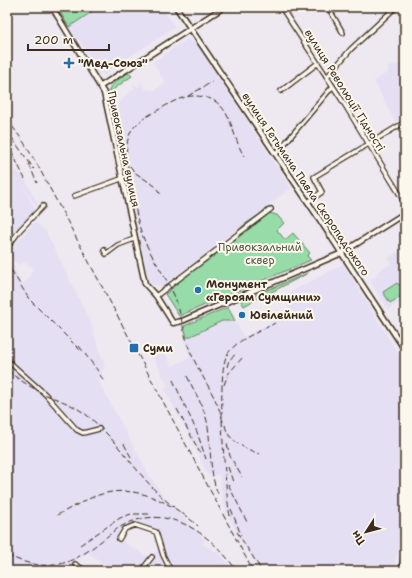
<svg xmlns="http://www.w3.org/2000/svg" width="412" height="578" viewBox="0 0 412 578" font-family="'Shantell Sans',sans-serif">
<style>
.built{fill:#e5dff3;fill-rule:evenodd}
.green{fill:#96dba8;stroke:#688263}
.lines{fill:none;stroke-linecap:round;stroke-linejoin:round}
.minor-casing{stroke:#3b2a1e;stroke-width:6}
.major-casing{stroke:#3b2a1e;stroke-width:7}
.minor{stroke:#fbf7ec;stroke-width:3.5}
.major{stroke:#fbf7ec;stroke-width:4}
.rail{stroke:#3b2a1e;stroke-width:1;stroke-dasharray:6 3;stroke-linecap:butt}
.poi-dot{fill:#1f6fb2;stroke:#fbf7ec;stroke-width:1.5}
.labels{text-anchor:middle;stroke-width:4;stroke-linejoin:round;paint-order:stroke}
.poi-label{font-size:11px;font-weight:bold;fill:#3b2a1e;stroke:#fbf7ec;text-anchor:start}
.street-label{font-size:11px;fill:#3b2a1e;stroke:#fbf7ec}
.park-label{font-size:11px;fill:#525640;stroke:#fbf7ec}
</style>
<rect width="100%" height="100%" fill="#eee9f0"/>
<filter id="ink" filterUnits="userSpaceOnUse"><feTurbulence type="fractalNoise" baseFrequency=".025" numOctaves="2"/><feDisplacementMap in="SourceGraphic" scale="8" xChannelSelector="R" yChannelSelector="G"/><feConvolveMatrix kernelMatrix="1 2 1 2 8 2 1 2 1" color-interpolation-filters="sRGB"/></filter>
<g filter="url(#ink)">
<path class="built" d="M99,7H162L175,27L108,71L109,73L104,76L102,73L99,75L89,58L90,57L79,40L77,41L69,27Z
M187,39L197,44L291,188L162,287L149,283L114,110L126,95L135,89L132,85L135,84L137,87L140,85L139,82L140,81L146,89L154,90L165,83L153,62Z
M405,61V116L395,122L374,81L388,72V66L400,64Z
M7,157L15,172L18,171L26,181L38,204L36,206L22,184L35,209L7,242Z
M35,222L46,231L90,321L105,366L98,380L149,475L165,498L205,540L202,543L216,552L217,550L234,571H113L88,553L77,559L70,571H7V253ZM10,259L20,265L23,262L34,268L26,281L21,284ZM135,525L156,532L161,548L148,557L119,539L125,529Z
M405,248V299L388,309L369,280L378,275L376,273L391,263L388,258Z
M343,264L405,364V535L400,543L393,571H259L247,547L244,548L227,513L222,498L219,475L208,476L194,445L164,388L168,386L149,350L156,347L157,350L162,347L172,366L190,357L184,341L193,335L222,322L229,321L237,323L244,337L291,312L283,296Z"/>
<path class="green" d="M57,7H99L69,27Z
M128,73L132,76L115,88L112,93L114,103L110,106C106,84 111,85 128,73Z
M266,208L268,209L264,217L269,213L277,215L284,223L277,230L285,240L293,233L310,253L307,256L311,260L179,316L165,294L172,289L171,284L174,280L200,260L203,259L204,263L218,253V250L236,239L235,235C241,223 257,219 266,208Z
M308,273L264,296L263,294L257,298V299L244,306L241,301Z
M405,282V294L390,303L383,292L397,283L399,285Z
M228,307L235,321H222L187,338L184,326Z"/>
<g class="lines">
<g class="minor-casing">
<path id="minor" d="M281,7L340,97L405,203
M328,7L343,33
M327,77L351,49L396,7
M281,91L318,63
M276,154L333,86
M74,196L121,179
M308,202L322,192L314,177L405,122
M7,248L20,230L43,206
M104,250L106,254L118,245L134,239
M156,296L271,209
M7,360L45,394L77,430L83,433L99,429
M119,539L125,529L135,525L156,532L163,555L171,571
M75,564L86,571
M141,571L152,557
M401,571L405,551"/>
</g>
<g class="major-casing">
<path id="major" d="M52,7L104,93L145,284L156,296L173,323L182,321L342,253L405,213
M176,7L316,214L405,350
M101,86L224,7"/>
</g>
<use href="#minor" class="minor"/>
<use href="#major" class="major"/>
<path class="rail" d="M188,96L212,82
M7,119L23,141L38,166L253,571
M7,131L34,169
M7,142L25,179
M29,164L37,183
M130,166L134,172L155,186L162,196
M7,263L29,299L80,350
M79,346L98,371L104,382
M227,367L229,360L236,354
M7,370C19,380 32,388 46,395C59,400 72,404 84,413C119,439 139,481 174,507
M187,376C194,391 203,405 207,421C212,447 208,472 219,496
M173,380L197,432L206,459
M224,385L228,374L243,357
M177,409L200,453
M223,422C217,396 201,377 191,353C183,335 182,314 174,295C165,275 151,257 143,237C136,220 135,203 132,186C129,169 123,154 129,136C133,123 149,115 160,109C170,103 182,96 194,96C233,96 229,132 244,156
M225,425C228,442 245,448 259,454
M124,444L132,459
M227,444L230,456L242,477
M228,467L233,482
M228,484L247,522
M231,509L241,535
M57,515C72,508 87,498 102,494C138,484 172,503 198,526
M230,516C225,492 216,371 227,355C236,339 260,332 275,323
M237,532L262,571
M80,545L120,518L131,514H149
M7,555C23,563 42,568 60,564C82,559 99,542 117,529C164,499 210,532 237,571"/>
</g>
</g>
<g class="poi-dot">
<path d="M67 57h4v4h4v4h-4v4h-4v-4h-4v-4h4z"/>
<circle cx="198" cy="290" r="4"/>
<circle cx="242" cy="315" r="4"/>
<rect x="129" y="343" width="10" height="10" rx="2"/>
</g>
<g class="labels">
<g class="poi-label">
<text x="78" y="67">"Мед-Союз"</text>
<text x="206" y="288">Монумент<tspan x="206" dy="13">«Героям Сумщини»</tspan></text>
<text x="250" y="319">Ювілейний</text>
<text x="143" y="352">Суми</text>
</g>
<g class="street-label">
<text transform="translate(345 90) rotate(58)" y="4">вулиця Революції Гідності</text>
<text transform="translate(124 149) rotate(78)" y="4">Привокзальна вулиця</text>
<text transform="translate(306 184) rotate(56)" y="4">вулиця Гетьмана Павла Скоропадського</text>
</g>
<g class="park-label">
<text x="260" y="251">Привокзальний<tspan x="260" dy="13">сквер</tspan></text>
</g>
</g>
<rect width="412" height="578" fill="none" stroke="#fbf7ec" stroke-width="24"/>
<rect x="12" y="12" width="388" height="554" fill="none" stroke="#3b2a1e" stroke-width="1.5" filter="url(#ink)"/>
<g transform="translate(366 532) rotate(234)" stroke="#fbf7ec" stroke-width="3" paint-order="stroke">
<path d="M0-3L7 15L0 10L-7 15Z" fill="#3b2a1e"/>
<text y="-6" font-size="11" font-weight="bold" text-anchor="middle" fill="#3b2a1e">Пн</text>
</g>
<path d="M28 44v6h81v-6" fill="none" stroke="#3b2a1e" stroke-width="2"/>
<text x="34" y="44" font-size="12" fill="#3b2a1e" stroke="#fbf7ec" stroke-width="3" paint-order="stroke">200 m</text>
</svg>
